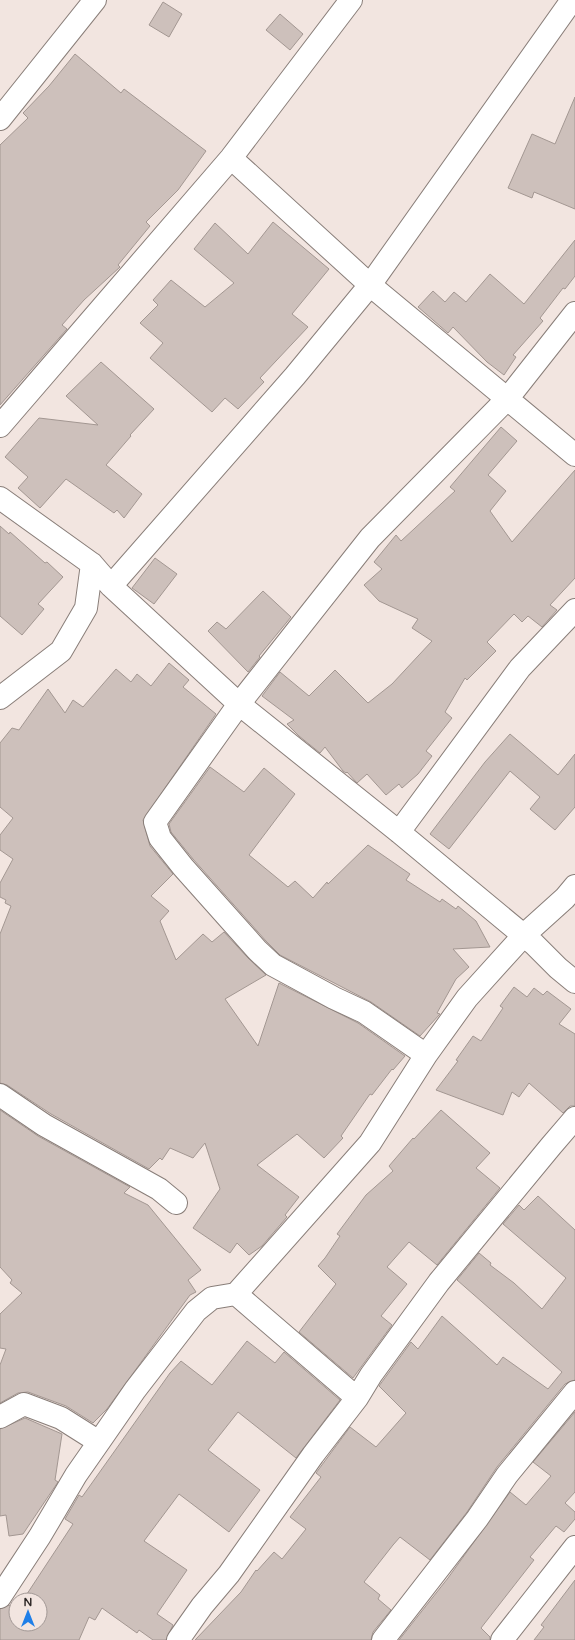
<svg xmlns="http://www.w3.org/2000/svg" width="575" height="1640" viewBox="0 0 575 1640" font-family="'Varela Round',sans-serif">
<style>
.building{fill:#cdc0bb;stroke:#a39792}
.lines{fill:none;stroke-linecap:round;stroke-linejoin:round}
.minor-casing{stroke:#897e79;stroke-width:24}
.minor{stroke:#fff;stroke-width:22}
</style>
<rect width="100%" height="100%" fill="#f2e5e0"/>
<path class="building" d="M163,2L182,14L169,37L149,25Z
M280,14L303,34L290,50L266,30Z
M75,54L121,93L124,89L206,151L178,190L146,222L150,226L118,265L120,267L84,300L62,325L67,329L0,405V145L28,118L23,113L49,86Z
M575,97V209L534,192L532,198L508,188L532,134L555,144Z
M273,222L329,269L292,314L308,327L260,378L264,382L238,409L225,398L212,412L150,358L163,343L140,323L158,305L153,300L171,280L205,307L234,283L194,249L215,223L248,254Z
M575,240V276L565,289L563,288L540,318L543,321L513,355L516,357L504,375L487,362L453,327L448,333L418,307L433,291L445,302L454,292L466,302L490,274L524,304Z
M101,362L154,409L130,435L131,436L106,465L142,494L124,518L117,510L114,513L66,479L40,508L18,488L28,477L5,457L39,418L98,425L66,396Z
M501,427L517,441L488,475L506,491L490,511L512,542L575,470V578L550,605L557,610L542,627L528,616L522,622L514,614L487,642L496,651L467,680L465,678L445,712L452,718L426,751L432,756L418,774L402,788L399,784L386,795L367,774L357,783L347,772L346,773L343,771L325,747L320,753L299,736L287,724L294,720L262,696L280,672L309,696L335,670L368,703L392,684L432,641L412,628L418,619L379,601L364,585L382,569L374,562L396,535L401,541L455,491L450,487Z
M0,526L9,534L10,532L45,563L47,562L63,577L38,604L44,609L22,635L0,616Z
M155,558L177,574L154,604L132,588Z
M263,591L291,617L259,656L260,657L248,672L208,631L217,622L226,629Z
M169,663L189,680L183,687L216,714L143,820L150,846L173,874L151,896L169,911L160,921L176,960L203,934L212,942L224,932L248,958L266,975L225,999L258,1046L279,983L358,1023L405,1056L393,1070L392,1069L372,1095L370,1094L341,1136L343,1138L324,1158L297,1134L257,1165L299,1197L285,1215L287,1217L262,1246L249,1255L237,1243L230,1253L193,1228L220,1189L205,1143L193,1158L170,1148L162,1160L160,1158L149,1169L51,1114L7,1085L0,1083V934L11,906L5,903L6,900L0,897V883L13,859L0,850V835L13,818L0,807V743L12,728L19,730L48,689L65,713L73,700L83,707L116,669L131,682L137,674L151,686Z
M510,734L558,775L575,754V807L555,830L530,809L540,797L510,771L449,849L430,834L485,762Z
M210,767L244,792L264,768L295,794L249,855L288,887L295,881L313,898L327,882L328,884L368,845L410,874L406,880L440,902L442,899L456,909L458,906L476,921L490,947L453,949L469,967L456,979L437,1013L440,1014L420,1036L371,1002L280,955L266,941L193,859L171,832L169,824Z
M514,987L527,997L534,988L543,995L547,991L571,1009L559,1024L575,1034V1106H570L563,1113L529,1083L519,1097L512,1092L503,1115L436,1090L458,1061L456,1060L473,1036L481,1041L503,1008L500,1006Z
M0,1110L38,1136L130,1187L124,1193L148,1205L201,1270L188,1280L196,1292L190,1295L107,1409L93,1423L66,1406L28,1392L18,1393L0,1403V1365L6,1349L0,1348V1314L22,1293L10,1283L12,1280L0,1267Z
M441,1110L490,1153L476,1168L500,1188L437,1265L409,1242L387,1267L407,1284L381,1316L392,1325L353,1378L299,1332L336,1284L318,1266L325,1258L340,1236L337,1234L366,1195L393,1171L389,1166L413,1138L414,1139Z
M538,1196L575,1230V1380L565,1384L497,1467L467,1512L430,1560L400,1537L393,1545L364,1582L380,1595L378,1599L391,1610L373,1632L371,1640H195L241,1592L256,1570L257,1571L274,1552L282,1559L306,1529L290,1517L321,1477L316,1473L350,1427L376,1447L406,1413L379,1386L411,1342L418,1349L442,1316L497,1365L503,1357L548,1389L562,1372L457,1280L479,1253L491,1263L490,1265L514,1283L542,1309L566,1278L503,1224L519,1205L524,1210Z
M247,1341L275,1363L284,1352L340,1400L296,1458L238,1412L208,1450L260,1490L229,1532L179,1494L144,1541L187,1570L157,1614L173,1625L166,1640H153L139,1630L137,1633L102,1608L95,1620L89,1617L79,1640H0V1609L9,1605L16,1609V1624H40V1600H23L73,1524L65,1519L79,1495L82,1497L170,1373L181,1361L212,1385Z
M575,1412V1492L565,1503L575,1512V1519L564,1532L556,1526L530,1557L534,1560L481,1628L490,1637V1640H399L448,1578L510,1492L526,1505L551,1476L533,1462Z
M25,1418L62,1434L55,1480L58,1482L23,1534L9,1536L6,1515L0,1516V1429Z
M575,1580V1640H534L544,1627L541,1625Z"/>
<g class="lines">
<g class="minor-casing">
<path id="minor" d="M0,119L95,0
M231,158L370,285L575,455
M0,426L231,158L351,0
M0,498L92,564L111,586L239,704L399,832L534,944L558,968L575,982
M111,586L295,376L370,285L572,0
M0,698L61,651L86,608L92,564
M399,832L520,668L575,610
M426,1055L364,1012L334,998L273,965L257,950L183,867L160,838L155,822L239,704L370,538L508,398L575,313
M0,1095L44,1125L159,1189L176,1203
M357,1398L236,1294L370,1143L426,1055L467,998L524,935L565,898L575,886
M0,1417L24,1404L61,1418L99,1442L135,1390L196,1311L212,1298L236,1294
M0,1597L40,1536L76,1475L99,1442
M178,1640L202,1606L229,1574L313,1455L357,1398L371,1375L439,1282L551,1146L575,1118
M383,1640L477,1519L507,1475L575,1392
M502,1640L575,1547"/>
</g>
<use href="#minor" class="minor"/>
</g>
<g transform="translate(28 1612)"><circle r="19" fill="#f2e5e0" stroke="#a39996"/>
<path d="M0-3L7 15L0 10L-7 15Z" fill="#1f7fe8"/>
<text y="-6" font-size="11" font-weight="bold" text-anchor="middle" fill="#2d2826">N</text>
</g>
</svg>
